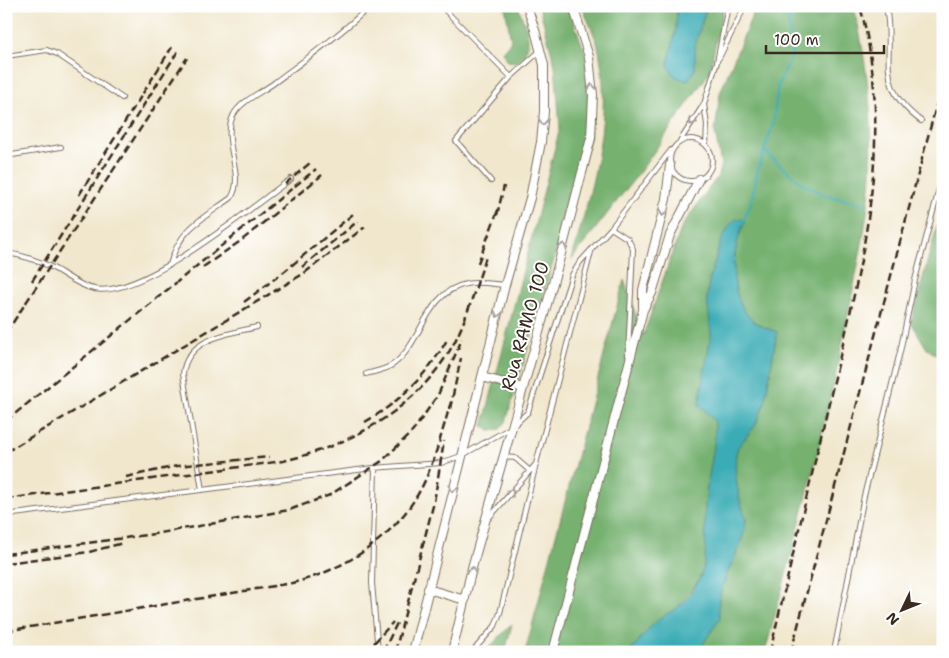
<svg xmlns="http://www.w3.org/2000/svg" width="949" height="658" viewBox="0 0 949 658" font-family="'Shantell Sans',sans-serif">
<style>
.forest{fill:#76b16f;stroke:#586e46}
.water{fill:#3aacb5;stroke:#3a6b6a}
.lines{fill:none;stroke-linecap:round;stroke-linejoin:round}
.stream{stroke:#3aacb5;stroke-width:2.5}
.service-casing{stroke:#7b6c5b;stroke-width:6}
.minor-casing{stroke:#7b6c5b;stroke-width:10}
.service{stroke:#fff;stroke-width:4}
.minor{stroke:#fff;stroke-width:8}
.rail{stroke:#3b2a1e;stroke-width:2.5;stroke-dasharray:8 4;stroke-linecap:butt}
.oneway{stroke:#a79f9a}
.labels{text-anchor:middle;stroke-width:4;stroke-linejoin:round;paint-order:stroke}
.street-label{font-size:18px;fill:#3b2a1e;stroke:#fff}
</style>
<rect width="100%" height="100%" fill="#fff"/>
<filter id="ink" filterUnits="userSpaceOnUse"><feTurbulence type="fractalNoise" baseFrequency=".02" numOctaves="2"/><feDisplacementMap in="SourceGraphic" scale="10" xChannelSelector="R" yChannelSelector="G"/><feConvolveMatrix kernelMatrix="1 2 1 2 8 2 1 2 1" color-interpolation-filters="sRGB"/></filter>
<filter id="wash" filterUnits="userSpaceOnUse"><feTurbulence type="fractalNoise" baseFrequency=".0096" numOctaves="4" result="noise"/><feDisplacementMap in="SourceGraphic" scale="20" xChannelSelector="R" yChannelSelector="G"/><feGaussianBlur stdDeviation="1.12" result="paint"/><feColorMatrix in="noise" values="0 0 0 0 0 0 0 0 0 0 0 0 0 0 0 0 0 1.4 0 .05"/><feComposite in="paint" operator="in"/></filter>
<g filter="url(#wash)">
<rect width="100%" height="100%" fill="#f1e7cd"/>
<path class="forest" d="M505,6H518C526,30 537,44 516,63L508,61L502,52L511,41Z
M539,6H568L587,58L590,137L506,422L500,429L491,431L483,426L560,128L555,65Z
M582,6H677L676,29L668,65L695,70V45L707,6H724L709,73L642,169L572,259C590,193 612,126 600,56C598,40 588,22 582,6Z
M756,6H854C868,68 876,134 869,198C863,246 852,293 843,339C822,445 793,548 765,652H698L720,618C711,589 745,550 746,519C746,514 742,509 741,504C737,490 734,469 736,454L738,447L755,426L765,402L777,332C768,328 757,326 750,318C728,296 731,248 745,222L741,219H736C705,251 715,296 711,336C708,358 703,381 699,404L715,422L716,440L705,506L706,561L699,580L676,610L659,619L630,652H525L624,280L643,336L682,226L718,176L721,164L715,132L720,93Z
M943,204V359L927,349L911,322Z
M512,624L505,652H485Z"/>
<path class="water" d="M677,6H707L695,45V70L687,81L675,77L668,65L676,29Z
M736,219H741L745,222C731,249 728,295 750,318C757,325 768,329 777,332L765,402L755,426L738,447L736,454C734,469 737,490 741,504C742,509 746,514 746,519C745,550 711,589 720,618L698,652H630C638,641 647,629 658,620C671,610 679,610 690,594C713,564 703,539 705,505C707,477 716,450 715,422L699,404L711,334L707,298L709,280L721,241L729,226Z"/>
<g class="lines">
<path class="stream" d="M764,151L800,182L825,195L865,204
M742,224L751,203L757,172L773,125L778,85L792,55L788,17L780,6"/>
</g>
</g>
<g filter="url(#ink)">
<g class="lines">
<g class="service-casing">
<path id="service" d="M441,6L511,77L456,141L491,181
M886,6C896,58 872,84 921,121
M6,56L47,50L57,54L122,98
M719,58L745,6
M511,77L540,51
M704,104L707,125L706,145
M670 160a21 21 0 1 1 42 0a21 21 0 1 1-42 0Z
M680,141L704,104L717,62L728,6
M6,156L61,147
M611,228L671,150
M6,253C22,255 39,261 53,268C66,275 79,286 94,289C142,299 250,208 291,179
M170,265C179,229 202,219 231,198C246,176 221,142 233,116C239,102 262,92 274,83C306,59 341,34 370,6
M366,374C376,371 387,370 395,363C422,342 426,292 466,284C479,281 492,284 505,285
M504,457L515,458L530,471
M375,468L372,583L378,652
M202,490L183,374C187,338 227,334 257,327
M6,515L373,468L441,463L461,456L512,427L528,412L572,275L580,262L611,228L628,239L633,249L628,355
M488,519L536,464
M472,652L495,626L500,613L536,464L592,248
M834,652L864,496L900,352L915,280L943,174"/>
</g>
<g class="minor-casing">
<path id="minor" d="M643,308V290L666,199L670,165
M482,377L523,388
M428,589L465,600
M413,652L505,285L530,198L541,142L544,112V65L535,30L527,6
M452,652L473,564L557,269L591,138L593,95L589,57L573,6
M553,652L643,310L652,293L670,235L699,179"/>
</g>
<use href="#service" class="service"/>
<use href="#minor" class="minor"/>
<path class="rail" d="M285,184L310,163
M79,195L172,47
M497,215L504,186
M478,263L498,210
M203,267L242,240L322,175
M302,267L358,221
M32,281L178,51
M244,302L285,271L353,214
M6,333L187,58
M450,409L461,358
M6,421L316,169
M365,422C400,402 429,373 448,338
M6,452L303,274L365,227
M126,477L177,466L269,457
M6,499L283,461C352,445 419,408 454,343C468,316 476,285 486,257
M6,554L154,534L289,510L330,495L382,461L413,431L438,395L462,339
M6,563L89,552L123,543
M6,631L292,583C351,569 407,529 429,471C438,449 444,425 451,402
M366,652L393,622
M383,652L397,623
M395,652L434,502L444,441
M770,652C790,567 810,482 830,398C861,268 896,139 860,6
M791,652L943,80"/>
</g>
<defs><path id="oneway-chevron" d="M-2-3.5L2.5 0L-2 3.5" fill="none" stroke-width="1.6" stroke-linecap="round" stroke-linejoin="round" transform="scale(1.25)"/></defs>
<g class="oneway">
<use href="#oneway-chevron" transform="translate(592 87) rotate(-95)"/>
<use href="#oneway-chevron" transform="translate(543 122) rotate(96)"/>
<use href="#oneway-chevron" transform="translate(692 122) rotate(124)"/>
<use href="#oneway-chevron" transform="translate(663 213) rotate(104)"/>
<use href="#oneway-chevron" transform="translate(563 246) rotate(-76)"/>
<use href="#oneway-chevron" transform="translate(498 314) rotate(104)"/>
<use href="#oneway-chevron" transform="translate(453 489) rotate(104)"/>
<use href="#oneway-chevron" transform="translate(511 492) rotate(-49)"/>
<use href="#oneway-chevron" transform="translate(472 570) rotate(-76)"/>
</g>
</g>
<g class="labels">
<g class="street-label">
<text transform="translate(525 326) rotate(-74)" y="6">Rua RAMO 100</text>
</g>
</g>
<rect width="949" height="658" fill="none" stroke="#fff" stroke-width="25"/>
<g transform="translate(902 610) rotate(227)" stroke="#ffffff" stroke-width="4" paint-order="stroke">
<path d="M0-4L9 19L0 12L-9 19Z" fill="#3b2a1e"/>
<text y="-8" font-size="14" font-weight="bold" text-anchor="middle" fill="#3b2a1e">N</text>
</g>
<path d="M766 45v8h118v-8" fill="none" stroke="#3b2a1e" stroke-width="2.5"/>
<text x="774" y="45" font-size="15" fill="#3b2a1e" stroke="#ffffff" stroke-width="4" paint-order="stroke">100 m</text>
</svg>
